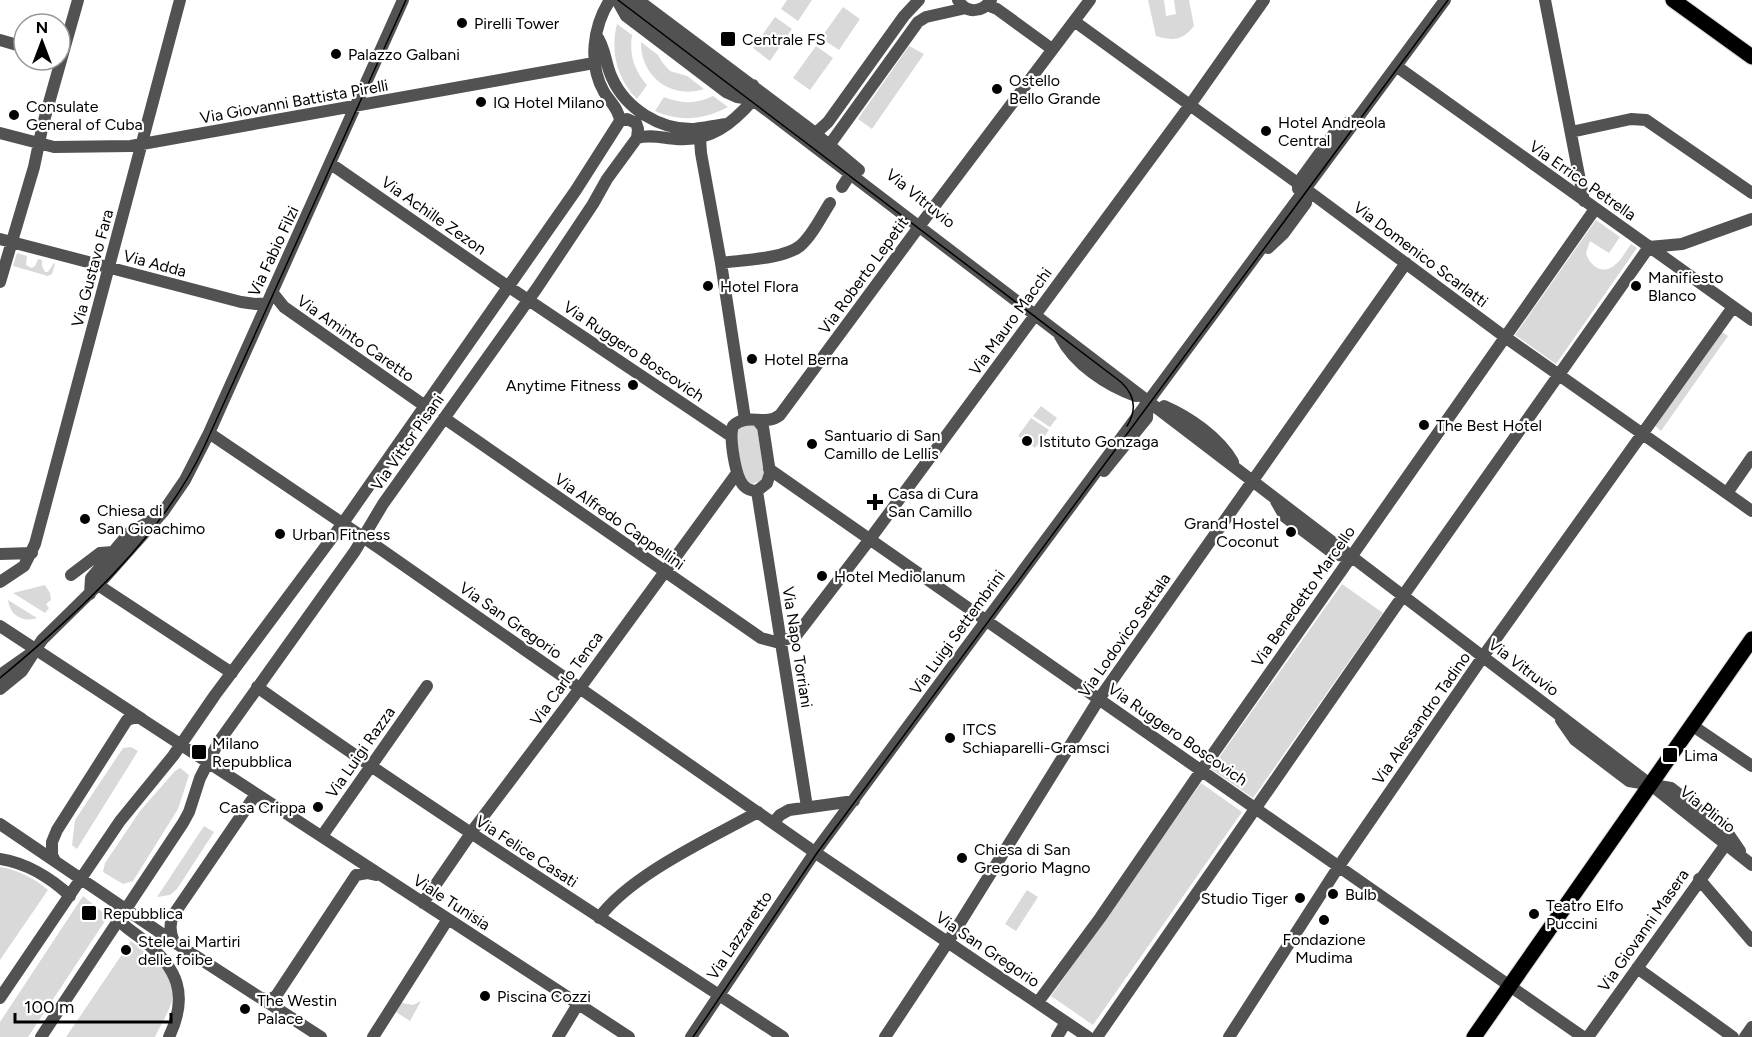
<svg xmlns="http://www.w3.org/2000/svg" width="1752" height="1037" viewBox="0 0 1752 1037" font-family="Figtree,sans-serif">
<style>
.green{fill:#d9d9d9}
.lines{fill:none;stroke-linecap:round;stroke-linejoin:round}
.major-casing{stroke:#dbdbdb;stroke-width:17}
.minor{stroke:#525252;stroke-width:12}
.major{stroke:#000;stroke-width:15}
.tram{stroke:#000;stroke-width:1.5}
.poi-dot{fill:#000;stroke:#fff;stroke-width:2}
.labels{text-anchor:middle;stroke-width:4.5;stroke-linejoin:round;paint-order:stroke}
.poi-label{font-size:16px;fill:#000;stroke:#fff;text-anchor:start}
.street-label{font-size:16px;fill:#000;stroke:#fff}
</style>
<rect width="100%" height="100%" fill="#fff"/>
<path class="green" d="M787,0H812L798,21L781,9Z
M1148,0H1164L1166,16L1176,14L1174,0H1189L1194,26C1182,41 1173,41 1156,36Z
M843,7L860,19L839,50L821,38Z
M775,17L792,29L770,61L753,48Z
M617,24L632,35C629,54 634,70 647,85L637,99C617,79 610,51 617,24Z
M641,42L658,55L662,62L670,71L687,76L704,89C671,100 640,76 641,42Z
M816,46L833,58L810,90L793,78Z
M909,46L924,54L872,129L858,119Z
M713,96L728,107C704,120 679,122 655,111L664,97C681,104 697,104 713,96Z
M1596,220L1620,237L1609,253L1590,241L1586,253C1590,267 1604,276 1616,264C1622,259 1626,251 1631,244L1637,248L1556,364L1515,335Z
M17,253L27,256L26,265L31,268L35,266L38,259L42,260V266L45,272H48L54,263L55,264L52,274L48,276L13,266Z
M1722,332L1728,336L1661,431L1653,424Z
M1041,406L1057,418L1050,427L1033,416Z
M1031,418L1049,430L1035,448L1018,436Z
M753,425L757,428L764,472L762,480L752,484L744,481C742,470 731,436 739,428C742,426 748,425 753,425Z
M1342,584L1383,613L1253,798L1211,769Z
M45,585L50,593L51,600L46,604L49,608L45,613L13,593Z
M8,600L37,618C22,623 10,615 8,600Z
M131,747L138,751L77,849L72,845L75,820L123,748Z
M180,768L189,775L178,809L133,881L123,884L103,872L105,863L140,811L175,771Z
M1201,783L1242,812L1093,1025L1051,996Z
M204,826L214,832L177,889L170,895L157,897Z
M0,867C18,870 34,878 48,890L0,960Z
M1027,890L1038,897L1016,931L1005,924Z
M83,896L107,916V918L28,1037H0V1022Z
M131,941C146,954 177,973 173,997C170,1011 161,1024 155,1037H66Z
M421,1001L410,1021L396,1012L402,1003L413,1005Z"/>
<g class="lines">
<g class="major-casing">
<path id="major" d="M1673,0L1752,57
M1474,1037L1752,639"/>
</g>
<path class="minor" d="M617,0L626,16L726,92L737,97L750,99
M622,0L1651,785L1752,865
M638,0L810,129L859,170
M958,0C966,14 982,13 991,0
M1545,0L1584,201
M987,5L997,9L1052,49
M1074,21L1307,190L1505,337L1752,511
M596,35C606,48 605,64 612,78C626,109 660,130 694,129C705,128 716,125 727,124
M0,40L24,47
M1396,66L1752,320
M620,121L627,119L636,123L638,129L637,138
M1571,132L1631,119L1646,120L1752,193
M0,133L54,147L131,146L594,63
M816,133L828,122L904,16L919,0
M700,138L701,153L721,263L745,419
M823,147L833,140L918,22L926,17L966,8
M331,164L497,279L731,436
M842,187L851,173
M1298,189V183L1335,132L1350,121
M0,239L241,302L256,304L267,303
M1649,247L1682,244L1752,219
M1268,248L1284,233L1306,203L1305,188
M721,263C741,260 784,259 800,246C812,236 821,217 830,203
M0,282L34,167L43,124L78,0
M272,292L284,307L425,406
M1060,336C1074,364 1107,386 1136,396
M1164,406C1189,417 1219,437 1233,462
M444,418L761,638L776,642L795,637L870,539L1190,105L1264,0
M757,420L763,427L770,473L767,483L757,491C752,491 748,490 744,486C735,477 729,437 733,426C747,412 765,427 780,415L924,220L1090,0
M209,433L379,548L813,851L1088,1037
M769,469L1583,1037
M1104,471L1147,418L1148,400
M757,491L807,807
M1727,493L1752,457
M1276,501L1285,517L1330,551L1338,555L1350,556
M0,554L32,553
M71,575L100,553L113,552
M0,582L24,566L35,544L180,0
M98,585L232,673
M90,594L91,578L129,533L152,520
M0,626L142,719
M0,675L33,652
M257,687C429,809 607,921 783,1037
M0,689L22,671L42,640L98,585L163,512L185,480L209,433L403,0
M1561,720L1575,740L1629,781L1671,788L1727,832L1740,851
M1693,726L1752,766
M773,823L780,815L789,810L854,801
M0,824L174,942L321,1037
M322,836L427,686
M0,859C26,863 51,878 70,896
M55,861L52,855V842L57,830L127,720L133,718H140L629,1037
M1699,879L1752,941
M423,903L476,826L580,688L737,473
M116,915C122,927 133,931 143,940C178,968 189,995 169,1037
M599,918C630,875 711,838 758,812
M174,942C170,933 169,923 174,914L256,794
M1637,968L1733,1037
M259,997L268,1000L276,996L356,875L367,873L376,875
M0,998L120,821L173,756L215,695L343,523L576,190L620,121C619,109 610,102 604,92C588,64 593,26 610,0
M1038,1002L1100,918L1201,771L1595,209
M41,1037L183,823L189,812L200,778L218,743L355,551L383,504L537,288L593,204L607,179L637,138C650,134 663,138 676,139C710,142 732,124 753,100V85
M373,1037L448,919
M558,1037L578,1004
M691,1037L815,852L1445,0
M885,1037L948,942L1099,699L1406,263
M1057,1037L1066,1022
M1097,1037L1393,610L1649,247
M1229,1037L1339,866L1482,658L1733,307
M1588,1037L1726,844
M1745,1037L1752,1027"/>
<use href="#major" class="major"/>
<path class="tram" d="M618,0L1121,382C1135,395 1137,410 1127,426
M0,678C76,615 164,535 205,445L406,0
M693,1037L817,853L1448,0"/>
</g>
<g class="poi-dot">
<circle cx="462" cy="23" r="6"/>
<rect x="720" y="31" width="16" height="16" rx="3"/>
<circle cx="336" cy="54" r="6"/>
<circle cx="997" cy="89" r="6"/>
<circle cx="481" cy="102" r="6"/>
<circle cx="14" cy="115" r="6"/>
<circle cx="1266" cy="131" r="6"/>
<circle cx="708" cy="286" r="6"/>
<circle cx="1636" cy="286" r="6"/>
<circle cx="752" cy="359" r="6"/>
<circle cx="633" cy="385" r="6"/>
<circle cx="1424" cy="425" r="6"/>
<circle cx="1027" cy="441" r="6"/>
<circle cx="812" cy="444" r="6"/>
<path d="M872 493h6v6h6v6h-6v6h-6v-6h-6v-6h6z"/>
<circle cx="85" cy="519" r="6"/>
<circle cx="1291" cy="532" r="6"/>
<circle cx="280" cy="534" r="6"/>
<circle cx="822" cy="576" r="6"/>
<circle cx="950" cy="738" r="6"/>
<rect x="191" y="744" width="16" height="16" rx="3"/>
<rect x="1662" y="747" width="16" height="16" rx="3"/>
<circle cx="318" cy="807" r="6"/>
<circle cx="962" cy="858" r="6"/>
<circle cx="1333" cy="894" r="6"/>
<circle cx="1300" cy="898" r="6"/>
<rect x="81" y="905" width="16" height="16" rx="3"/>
<circle cx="1534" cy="914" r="6"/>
<circle cx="1324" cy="920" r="6"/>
<circle cx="126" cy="950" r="6"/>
<circle cx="485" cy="996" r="6"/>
<circle cx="245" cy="1009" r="6"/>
</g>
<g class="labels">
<g class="poi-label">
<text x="474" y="29">Pirelli Tower</text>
<text x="742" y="45">Centrale FS</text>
<text x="348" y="60">Palazzo Galbani</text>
<text x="1009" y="86">Ostello<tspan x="1009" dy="18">Bello Grande</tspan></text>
<text x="493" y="108">IQ Hotel Milano</text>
<text x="26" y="112">Consulate<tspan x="26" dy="18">General of Cuba</tspan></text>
<text x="1278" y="128">Hotel Andreola<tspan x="1278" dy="18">Central</tspan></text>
<text x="1648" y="283">Manifiesto<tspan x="1648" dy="18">Blanco</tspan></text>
<text x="720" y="292">Hotel Flora</text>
<text x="764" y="365">Hotel Berna</text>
<text x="621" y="391" text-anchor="end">Anytime Fitness</text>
<text x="1436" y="431">The Best Hotel</text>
<text x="824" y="441">Santuario di San<tspan x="824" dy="18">Camillo de Lellis</tspan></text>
<text x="1039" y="447">Istituto Gonzaga</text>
<text x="888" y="499">Casa di Cura<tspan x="888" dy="18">San Camillo</tspan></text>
<text x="97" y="516">Chiesa di<tspan x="97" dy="18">San Gioachimo</tspan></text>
<text x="1279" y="529" text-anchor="end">Grand Hostel<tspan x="1279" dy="18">Coconut</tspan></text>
<text x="292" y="540">Urban Fitness</text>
<text x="834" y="582">Hotel Mediolanum</text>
<text x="962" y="735">ITCS<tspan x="962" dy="18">Schiaparelli-Gramsci</tspan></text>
<text x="212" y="749">Milano<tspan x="212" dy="18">Repubblica</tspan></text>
<text x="1684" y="761">Lima</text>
<text x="306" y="813" text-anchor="end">Casa Crippa</text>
<text x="974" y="855">Chiesa di San<tspan x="974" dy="18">Gregorio Magno</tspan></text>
<text x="1345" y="900">Bulb</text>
<text x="1288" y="904" text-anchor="end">Studio Tiger</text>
<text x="1546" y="911">Teatro Elfo<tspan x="1546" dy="18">Puccini</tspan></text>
<text x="103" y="919">Repubblica</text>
<text x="1324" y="945" text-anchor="middle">Fondazione<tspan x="1324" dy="18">Mudima</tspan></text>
<text x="138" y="947">Stele ai Martiri<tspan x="138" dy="18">delle foibe</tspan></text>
<text x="497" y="1002">Piscina Cozzi</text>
<text x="257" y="1006">The Westin<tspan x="257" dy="18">Palace</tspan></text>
</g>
<g class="street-label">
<text transform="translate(294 101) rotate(-10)" y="6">Via Giovanni Battista Pirelli</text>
<text transform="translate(1583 180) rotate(35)" y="6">Via Errico Petrella</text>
<text transform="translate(921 198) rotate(39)" y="6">Via Vitruvio</text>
<text transform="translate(434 215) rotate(35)" y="6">Via Achille Zezon</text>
<text transform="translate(273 251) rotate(-65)" y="6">Via Fabio Filzi</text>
<text transform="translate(1421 254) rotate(37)" y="6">Via Domenico Scarlatti</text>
<text transform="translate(155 263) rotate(15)" y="6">Via Adda</text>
<text transform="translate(92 268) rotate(-75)" y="6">Via Gustavo Fara</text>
<text transform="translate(863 275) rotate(-54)" y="6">Via Roberto Lepetit</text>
<text transform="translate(1010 321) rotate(-54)" y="6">Via Mauro Macchi</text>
<text transform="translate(356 338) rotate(35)" y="6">Via Aminto Caretto</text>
<text transform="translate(634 351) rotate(34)" y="6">Via Ruggero Boscovich</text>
<text transform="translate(407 442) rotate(-55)" y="6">Via Vittor Pisani</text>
<text transform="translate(620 521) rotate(35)" y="6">Via Alfredo Cappellini</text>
<text transform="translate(1303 596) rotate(-55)" y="6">Via Benedetto Marcello</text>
<text transform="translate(511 620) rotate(35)" y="6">Via San Gregorio</text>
<text transform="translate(957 632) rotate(-54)" y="6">Via Luigi Settembrini</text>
<text transform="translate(1124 635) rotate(-55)" y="6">Via Lodovico Settala</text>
<text transform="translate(798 647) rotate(81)" y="6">Via Napo Torriani</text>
<text transform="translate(1524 667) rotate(37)" y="6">Via Vitruvio</text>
<text transform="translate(566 678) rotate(-54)" y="6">Via Carlo Tenca</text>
<text transform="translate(1421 718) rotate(-55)" y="6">Via Alessandro Tadino</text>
<text transform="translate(1178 734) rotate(35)" y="6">Via Ruggero Boscovich</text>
<text transform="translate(360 752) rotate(-55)" y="6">Via Luigi Razza</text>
<text transform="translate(1708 809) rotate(38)" y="6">Via Plinio</text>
<text transform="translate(527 851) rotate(33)" y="6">Via Felice Casati</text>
<text transform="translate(452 902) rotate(33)" y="6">Viale Tunisia</text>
<text transform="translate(1643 930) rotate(-55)" y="6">Via Giovanni Masera</text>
<text transform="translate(739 935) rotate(-56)" y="6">Via Lazzaretto</text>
<text transform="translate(988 949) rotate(34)" y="6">Via San Gregorio</text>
</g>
</g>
<g transform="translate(42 42)"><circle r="28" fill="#ffffff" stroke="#999999" stroke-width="1.5"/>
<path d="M0-4.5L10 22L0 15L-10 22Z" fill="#000000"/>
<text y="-9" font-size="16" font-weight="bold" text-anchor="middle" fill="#000000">N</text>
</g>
<path d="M15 1013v9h156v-9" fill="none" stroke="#000000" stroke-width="3"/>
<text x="24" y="1013" font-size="18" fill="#000000" stroke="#ffffff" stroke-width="4.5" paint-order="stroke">100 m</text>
</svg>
